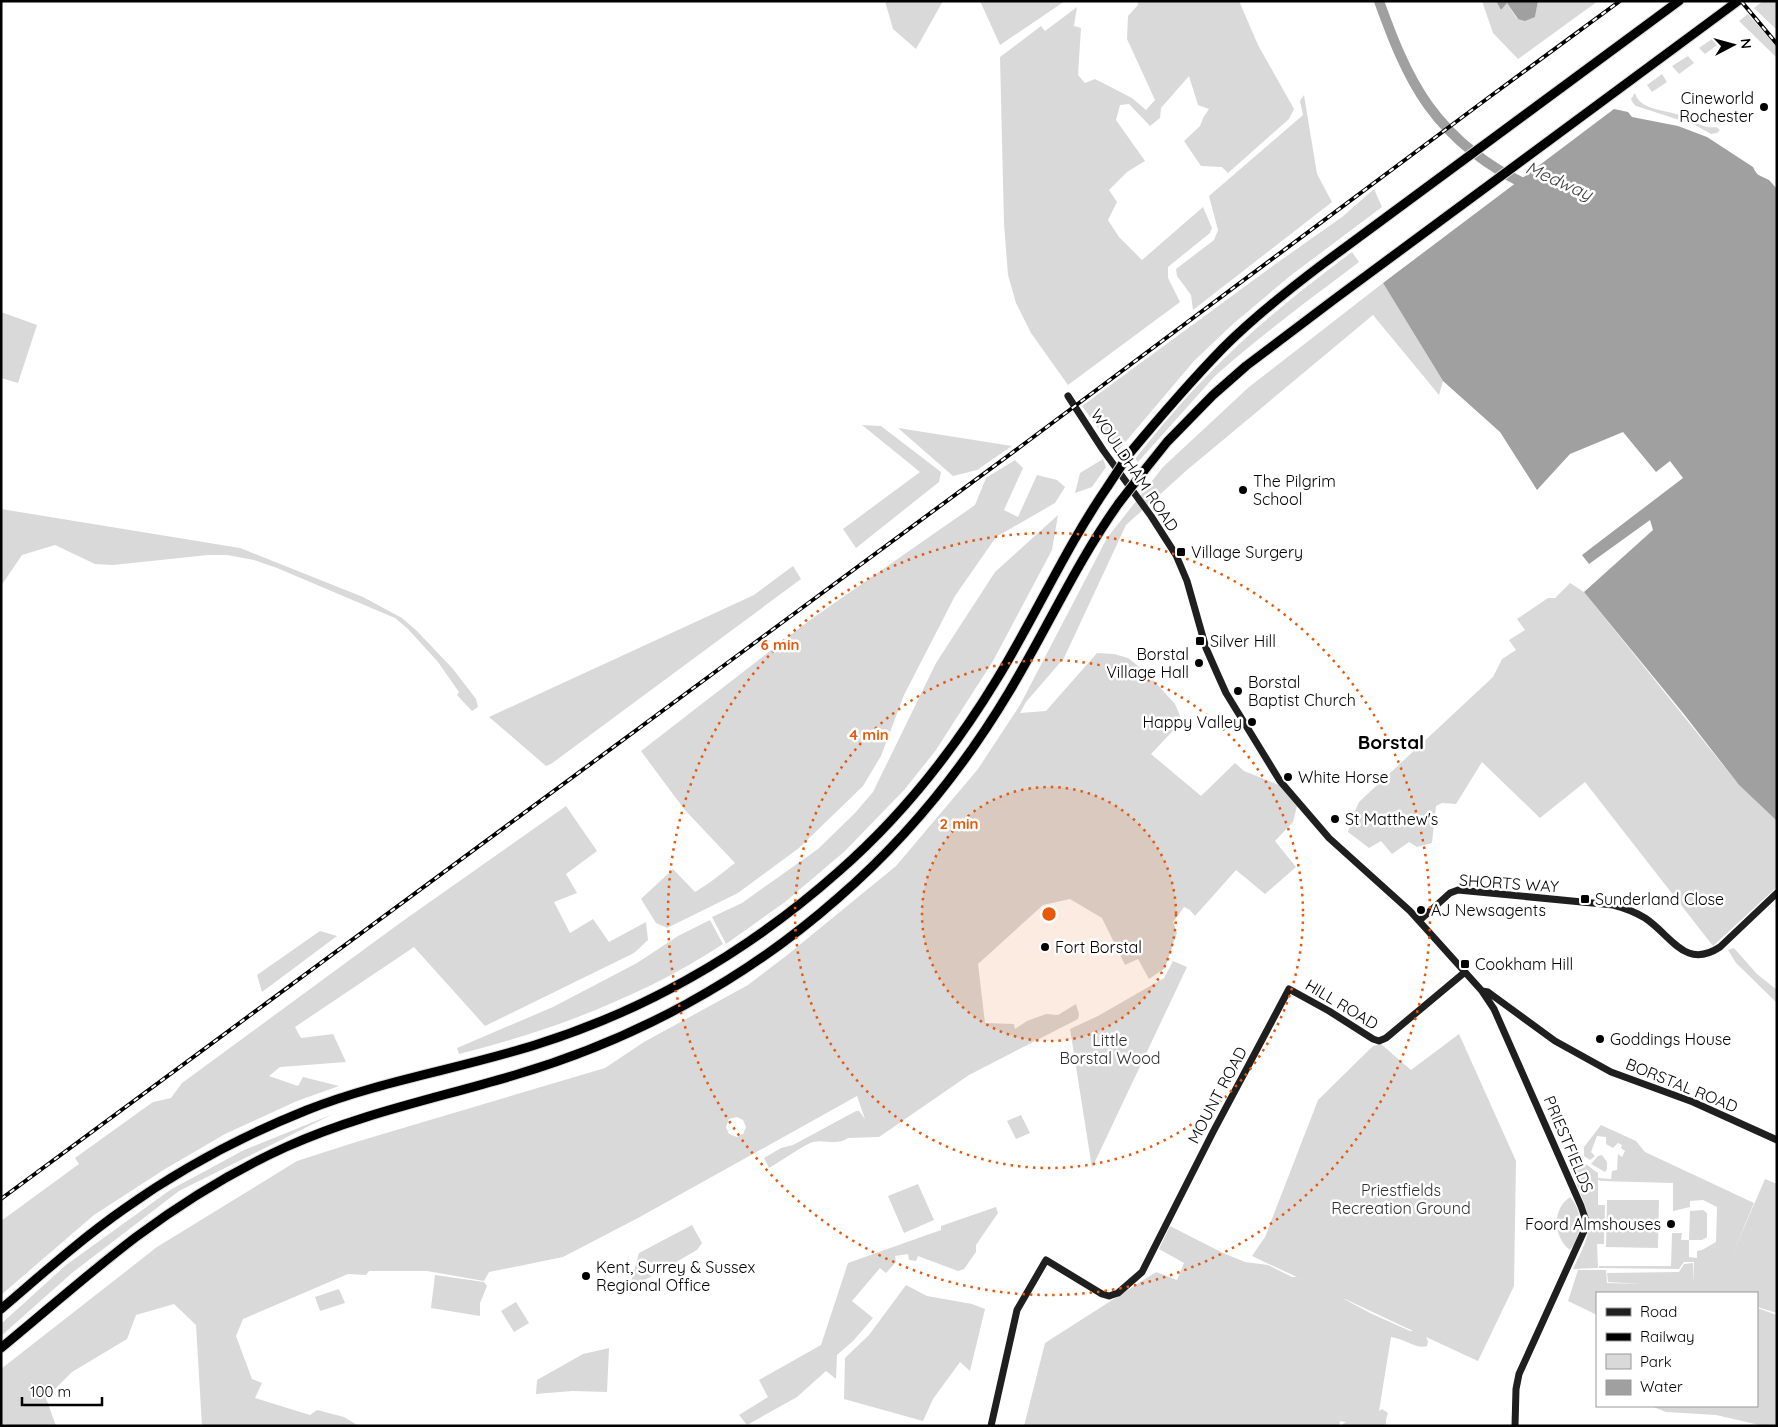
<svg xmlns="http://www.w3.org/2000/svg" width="1778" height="1427" viewBox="0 0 1778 1427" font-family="Quicksand,sans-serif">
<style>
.green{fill:#d9d9d9;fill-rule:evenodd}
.water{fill:#a0a0a0}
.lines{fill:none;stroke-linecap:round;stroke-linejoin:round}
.river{stroke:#a0a0a0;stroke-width:10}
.highway-casing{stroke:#dbdbdb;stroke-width:11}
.secondary{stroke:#1f1f1f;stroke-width:7}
.highway{stroke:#000;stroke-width:9}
.rail-casing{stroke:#000;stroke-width:4}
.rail{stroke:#fff;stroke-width:2;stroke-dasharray:5.5;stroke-linecap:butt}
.highway-bridge-casing{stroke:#dbdbdb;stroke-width:11;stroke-linecap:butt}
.highway-bridge{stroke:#000;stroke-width:9}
.ring{fill:none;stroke:#e8590c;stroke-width:2.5;stroke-dasharray:2.5 5}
.poi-dot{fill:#000;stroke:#fff;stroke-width:2}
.labels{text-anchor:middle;stroke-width:5;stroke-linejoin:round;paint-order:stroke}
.poi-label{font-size:16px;fill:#000;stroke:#fff;text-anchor:start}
.street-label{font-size:16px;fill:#000;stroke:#fff}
.park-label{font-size:16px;fill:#303030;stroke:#fff}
.water-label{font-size:18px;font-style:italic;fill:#414141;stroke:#fff}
.quarter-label{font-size:19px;font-weight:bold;fill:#000;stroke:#fff}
.centre{fill:#e8590c;stroke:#fff;stroke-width:2.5}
.ring-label{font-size:15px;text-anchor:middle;font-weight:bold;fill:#e8590c;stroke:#fff;stroke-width:5;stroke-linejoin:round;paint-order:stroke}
</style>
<rect width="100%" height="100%" fill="#fff"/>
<path class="green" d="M885,1H943L916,49L893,29Z
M980,1H1065L1000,45Z
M1138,1H1239L1258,45L1294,109L1289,119L1228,173L1222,167L1201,166L1184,141L1200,126L1203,118L1209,109L1198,105L1189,76L1161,108L1160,118L1150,126L1129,104L1120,105L1116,120L1145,161L1127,172L1109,190L1117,202L1108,220L1119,237L1142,260L1203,207L1212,228L1210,233L1168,267V278L1180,302L1068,385L1031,333L1016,303L1008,275L1004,224L1000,57L1041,26L1045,31L1077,7L1074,26L1081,28L1078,75L1085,83L1095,79L1132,98L1146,110L1155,100L1127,39L1128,16L1138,5Z
M1482,1H1496L1501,10L1507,3L1517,19L1535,17L1538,1H1598L1518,59L1493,33Z
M1763,1H1777V30L1754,8Z
M1748,14L1777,47V58L1739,21Z
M1715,37L1720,43L1705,54L1699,48Z
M1688,56L1694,63L1679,74L1672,66Z
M1662,74L1667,82L1652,92L1647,85Z
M1635,93C1639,109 1663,110 1676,114C1689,117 1703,130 1716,127L1720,130L1717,133L1711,134L1695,125L1636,106L1633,103L1631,99Z
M1304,95L1317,174L1332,202L1193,310L1191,295L1177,276L1176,269L1214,240L1218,230L1209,196L1303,115L1300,101Z
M1374,189L1382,207L1290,276L1233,324L1194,361L1116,453L1082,406L1274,265L1342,217Z
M1352,252L1359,262C1310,299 1261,335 1215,376L1138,462L1135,459C1158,430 1181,402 1207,376C1251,330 1301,290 1352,252Z
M1383,283L1443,381L1439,395L1373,315L1187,470L1126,525L1064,658L1026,702L1020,713L1046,711L1097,653L1114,654L1128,658L1146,672L1175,704L1182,721L1151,754L1201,796L1235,763L1244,771L1281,786L1297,806L1293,822L1275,841L1296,867L1265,894L1236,870L1195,916L1190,910L1184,907L1173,922L1177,933L1165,968L1149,979L1138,959L1125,965L1102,918L1070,899L1043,905L978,964L985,1023L1014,1024L1015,1029L1027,1021L1046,1014L1058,1015L1076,1004L1079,1014L1078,1019L969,1075L879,1137L848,1138C837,1146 825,1139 813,1142C803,1145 780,1162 769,1168L764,1158L781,1148L793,1145L856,1111H859L865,1119L857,1096L638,1218L563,1257L489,1272L484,1281L427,1271H369L366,1275L348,1274L243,1319L236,1336L252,1379L262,1383L255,1398L310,1415L317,1410L344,1417L359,1426H202L196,1325L174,1304L136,1315L127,1339L72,1372L46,1398L56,1426H1V1369L157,1247L297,1161L356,1142L605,1068L644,1042L748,985L786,956L896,866L978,769L1020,705L1107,538L1163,467L1249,387ZM737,1117L743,1120L746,1127L743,1134L737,1137L729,1134L726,1127L729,1119Z
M1,312L37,325L18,383L1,378Z
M862,425L881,426L941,472L939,482L856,548L843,529L920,472Z
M898,428L1012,446L977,470L953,476Z
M1103,459L1106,467L1092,487L1075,493L1080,473Z
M1015,460L1023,468L1004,510L1018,517L1037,475L1057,480L1065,487L1055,503L996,537L955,596L904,695L881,756L863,786L799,848L738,893L667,928L656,923L641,899L673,869L695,892C709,884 722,873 735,863L684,809L641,751L810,620L975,505L986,478Z
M1,509L240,548L363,597L402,618L417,631L453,669L476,699L478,707L472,711L457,695L459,692L438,662L408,629L395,618L277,568L254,560L227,555H208L113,565L95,564L55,545L22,555L1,586Z
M1058,515L1052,550L993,661L936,750L905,789L845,851L785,902L726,944L712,917L742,903L818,849L855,813L873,792L936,663L995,572Z
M793,566L801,579L551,764L546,766L489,717L754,595Z
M1570,583L1584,592L1739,785L1777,821V887L1713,946L1585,782L1540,818L1482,762L1456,804L1442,803L1436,806L1432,843L1417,847L1409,842L1392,854L1381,841L1369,848L1348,832L1354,813L1359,802L1493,677L1502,659L1516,650L1509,640L1525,630L1517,619L1548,598H1555Z
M566,806L597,851L566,874L577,893L554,902L570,933L593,919L609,942L646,922L648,940L634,953L485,1026L414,947L295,1027L301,1038L333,1034L346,1062L280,1067L269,1076L298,1086L303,1077L339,1086L297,1101L225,1134L165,1169L94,1215L1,1295V1221L79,1164L75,1158L153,1102L171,1098L182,1083L400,923Z
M710,920L723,944C644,996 551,1031 459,1054L457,1048L553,1007L637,963L678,936Z
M320,931L337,936L262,992L257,975Z
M1734,948L1757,974L1777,990V1003L1736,963L1728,950Z
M1173,961L1187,967L1092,1168L1070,1029L1098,1016L1164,978Z
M1459,1034L1516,1161L1514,1286L1478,1361L1426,1337L1428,1341L1427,1346C1418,1350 1403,1338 1391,1337L1379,1411L1382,1409L1388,1413L1386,1419V1426H1340L1346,1422L1340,1421L1339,1426H1024L1045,1343L1156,1272L1177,1280L1184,1263L1159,1249L1170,1226L1223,1253L1245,1262L1268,1265L1292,1277H1297L1316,1286L1252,1256L1265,1237L1318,1100L1373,1046L1381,1044L1411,1070ZM1344,1299H1345L1413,1331H1410L1370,1313Z
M333,1114L179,1191L72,1273L1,1336V1324L66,1265L170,1190L244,1150Z
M1021,1115L1030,1133L1016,1139L1007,1121Z
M1601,1125L1636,1141L1645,1152L1754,1203L1730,1260L1765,1179L1777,1184V1313L1757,1307V1293H1597V1315L1568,1301L1578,1270H1606L1607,1283L1642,1284L1608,1282L1607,1273L1679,1272L1684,1264L1693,1263V1284L1694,1262H1684L1679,1269L1599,1268V1266H1671L1672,1233H1682L1681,1240H1689V1257L1697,1258V1251L1702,1250L1716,1242L1717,1207L1703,1200L1690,1201V1207L1673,1211V1183L1600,1181L1598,1179V1205H1605L1604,1244H1597L1598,1268L1573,1269C1588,1238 1595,1227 1581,1195C1577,1185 1572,1175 1570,1165L1577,1161L1587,1165L1598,1173V1178L1611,1179L1612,1171L1617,1170L1618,1154L1622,1157L1625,1151L1621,1148L1622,1145L1618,1143L1613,1148L1606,1144V1137L1597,1136L1591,1152L1595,1156L1590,1160L1584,1156V1147Z
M1602,1155L1607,1162V1169L1605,1172L1591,1164L1598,1156Z
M918,1184L934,1220L904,1233L888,1196Z
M1570,1197C1584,1212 1582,1235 1570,1250C1553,1237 1552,1209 1570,1197Z
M1607,1200H1659L1658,1248L1606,1247Z
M996,1207L998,1213L976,1245V1252L964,1269L958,1271L918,1256L916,1261L909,1260L908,1254L895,1256L896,1262L886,1273L880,1268L852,1301L873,1318L853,1341L837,1355L836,1379L826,1371L797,1397L747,1425L739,1415L768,1397L759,1380L821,1345L848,1263L941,1230V1226Z
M1703,1210L1707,1213V1237L1702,1240H1689L1690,1211Z
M692,1225L702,1243L697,1250L629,1289L639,1253Z
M435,1275L484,1282L487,1286L480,1303V1316L431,1308Z
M906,1285L927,1296L972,1304L985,1309L970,1371L960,1362L933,1399L923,1421L844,1399L845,1358L869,1335Z
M339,1289L345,1303L320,1311L315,1297Z
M516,1302L529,1323L514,1332L501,1311Z
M1757,1308L1777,1315V1426H1764L1716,1415L1666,1412L1651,1406H1757Z
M609,1348L607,1392L572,1391L536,1394L537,1380L583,1354Z"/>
<path class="water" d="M1496,1H1538L1535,17L1525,21L1518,19L1507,3L1501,10Z
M1614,109L1628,112L1632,117L1678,126L1707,137L1753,167C1757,176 1759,175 1767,179C1770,180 1774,186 1777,189V821L1739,785L1683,713L1584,592L1653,530L1650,520L1589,564L1582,555L1683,478L1670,461L1656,472L1623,432L1570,454L1537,490L1500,432L1443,381L1383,283Z"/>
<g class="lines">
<path class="river" d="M1379,1C1392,37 1406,74 1428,105C1453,140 1490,169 1530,186"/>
<g class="highway-casing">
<path id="highway" d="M1129,454C1159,418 1190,382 1223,348C1253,318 1287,291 1320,266L1679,1
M1143,472L1167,442L1213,395L1246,366L1336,298L1738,1
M1,1309C41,1275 81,1239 124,1209C180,1169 242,1136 307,1110C380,1081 459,1069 535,1045C647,1010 750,950 838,872C901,817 954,750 997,679C1036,615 1066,547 1108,486
M1,1348C46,1311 90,1272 136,1237C183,1202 233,1171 286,1147C359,1114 438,1098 515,1075C634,1040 745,980 838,898C906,839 963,769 1009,692C1047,629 1076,563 1119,503"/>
</g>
<path class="secondary" d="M1068,396L1103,450L1151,516L1176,555L1187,581L1206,648L1217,673L1226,693L1280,781L1329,838L1410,911L1429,932L1482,991L1494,1009L1581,1206L1585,1218L1584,1231L1519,1374L1516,1389L1515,1426
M1419,921L1450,893L1458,890L1613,905C1625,908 1635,912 1645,918C1672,936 1685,970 1720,947L1777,893
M1482,991L1488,992L1492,995L1555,1041L1611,1072L1693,1102L1777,1140
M991,1426L1017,1310L1046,1260L1102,1294L1109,1296L1118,1293L1142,1272L1213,1132L1289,989L1329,1011L1373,1039L1379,1041L1386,1038L1465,972"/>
<use href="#highway" class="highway"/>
<g class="rail-casing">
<path id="rail" d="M1741,1L1777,44
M1,1199L1024,444L1488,98L1620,1"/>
</g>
<use href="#rail" class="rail"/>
<g class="highway-bridge-casing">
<path id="highway-bridge" d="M1108,486L1129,454
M1119,503L1143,472"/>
</g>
<use href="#highway-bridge" class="highway-bridge"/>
</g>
<circle cx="1049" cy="914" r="127" fill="#e8590c" fill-opacity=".12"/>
<g class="ring">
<circle cx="1049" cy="914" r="127"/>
<circle cx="1049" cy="914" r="254"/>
<circle cx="1049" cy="914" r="381"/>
</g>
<g class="poi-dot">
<circle cx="1764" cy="107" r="5"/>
<circle cx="1243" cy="490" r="5"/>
<rect x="1176" y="547" width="10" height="10" rx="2.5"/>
<rect x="1195" y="636" width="10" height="10" rx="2.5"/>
<circle cx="1199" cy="663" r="5"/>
<circle cx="1238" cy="691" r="5"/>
<circle cx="1252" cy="722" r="5"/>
<circle cx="1288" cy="777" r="5"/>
<circle cx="1335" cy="819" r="5"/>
<rect x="1580" y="894" width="10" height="10" rx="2.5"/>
<circle cx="1421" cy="910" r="5"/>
<circle cx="1045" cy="947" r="5"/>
<rect x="1460" y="959" width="10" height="10" rx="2.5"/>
<circle cx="1600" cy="1039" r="5"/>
<circle cx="1671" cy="1224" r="5"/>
<circle cx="586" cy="1276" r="5"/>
</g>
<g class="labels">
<g class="poi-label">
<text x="1754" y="104" text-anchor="end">Cineworld<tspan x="1754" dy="18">Rochester</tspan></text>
<text x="1253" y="487">The Pilgrim<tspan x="1253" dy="18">School</tspan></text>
<text x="1191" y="558">Village Surgery</text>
<text x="1210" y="647">Silver Hill</text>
<text x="1189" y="660" text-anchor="end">Borstal<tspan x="1189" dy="18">Village Hall</tspan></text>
<text x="1248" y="688">Borstal<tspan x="1248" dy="18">Baptist Church</tspan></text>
<text x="1242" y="728" text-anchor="end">Happy Valley</text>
<text x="1298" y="783">White Horse</text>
<text x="1345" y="825">St Matthew's</text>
<text x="1595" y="905">Sunderland Close</text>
<text x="1431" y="916">AJ Newsagents</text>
<text x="1055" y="953">Fort Borstal</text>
<text x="1475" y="970">Cookham Hill</text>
<text x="1610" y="1045">Goddings House</text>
<text x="1661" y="1230" text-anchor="end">Foord Almshouses</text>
<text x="596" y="1273">Kent, Surrey &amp; Sussex<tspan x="596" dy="18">Regional Office</tspan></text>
</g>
<g class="street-label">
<text transform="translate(1135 470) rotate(56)" y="6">WOULDHAM ROAD</text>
<text transform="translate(1509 883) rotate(4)" y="6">SHORTS WAY</text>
<text transform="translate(1342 1004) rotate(31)" y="6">HILL ROAD</text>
<text transform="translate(1682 1085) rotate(22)" y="6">BORSTAL ROAD</text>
<text transform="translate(1217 1095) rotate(-62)" y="6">MOUNT ROAD</text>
<text transform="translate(1569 1144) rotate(67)" y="6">PRIESTFIELDS</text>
</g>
<g class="park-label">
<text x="1110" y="1046">Little<tspan x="1110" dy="18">Borstal Wood</tspan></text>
<text x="1401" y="1196">Priestfields<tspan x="1401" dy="18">Recreation Ground</tspan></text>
</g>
<g class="water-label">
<text transform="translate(1559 181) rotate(24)" y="6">Medway</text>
</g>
<g class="quarter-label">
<text x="1391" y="749">Borstal</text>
</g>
</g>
<circle cx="1049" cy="914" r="8" class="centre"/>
<g class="ring-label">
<text x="780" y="650">6 min</text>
<text x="869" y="740">4 min</text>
<text x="959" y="829">2 min</text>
</g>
<rect width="1778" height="1427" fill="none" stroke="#000000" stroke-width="5"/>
<rect x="1596" y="1292" width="162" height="115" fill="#ffffff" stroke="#999999"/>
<rect x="1606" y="1308" width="25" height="8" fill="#1f1f1f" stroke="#999999"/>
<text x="1640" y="1317" font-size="15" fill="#000000">Road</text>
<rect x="1606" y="1333" width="25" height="8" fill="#000000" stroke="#999999"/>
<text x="1640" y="1342" font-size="15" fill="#000000">Railway</text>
<rect x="1606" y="1354" width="25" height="15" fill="#d9d9d9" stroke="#999999"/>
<text x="1640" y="1367" font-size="15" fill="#000000">Park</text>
<rect x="1606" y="1380" width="25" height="15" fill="#a0a0a0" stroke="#999999"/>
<text x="1640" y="1392" font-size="15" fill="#000000">Water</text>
<g transform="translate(1733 45) rotate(84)" stroke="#ffffff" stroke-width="4" paint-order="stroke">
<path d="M0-4L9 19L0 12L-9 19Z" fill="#000000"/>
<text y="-8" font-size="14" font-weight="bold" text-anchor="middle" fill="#000000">N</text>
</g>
<path d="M22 1397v8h80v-8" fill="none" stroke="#000000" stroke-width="2.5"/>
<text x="30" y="1397" font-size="15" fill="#000000" stroke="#ffffff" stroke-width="4" paint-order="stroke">100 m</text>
</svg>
